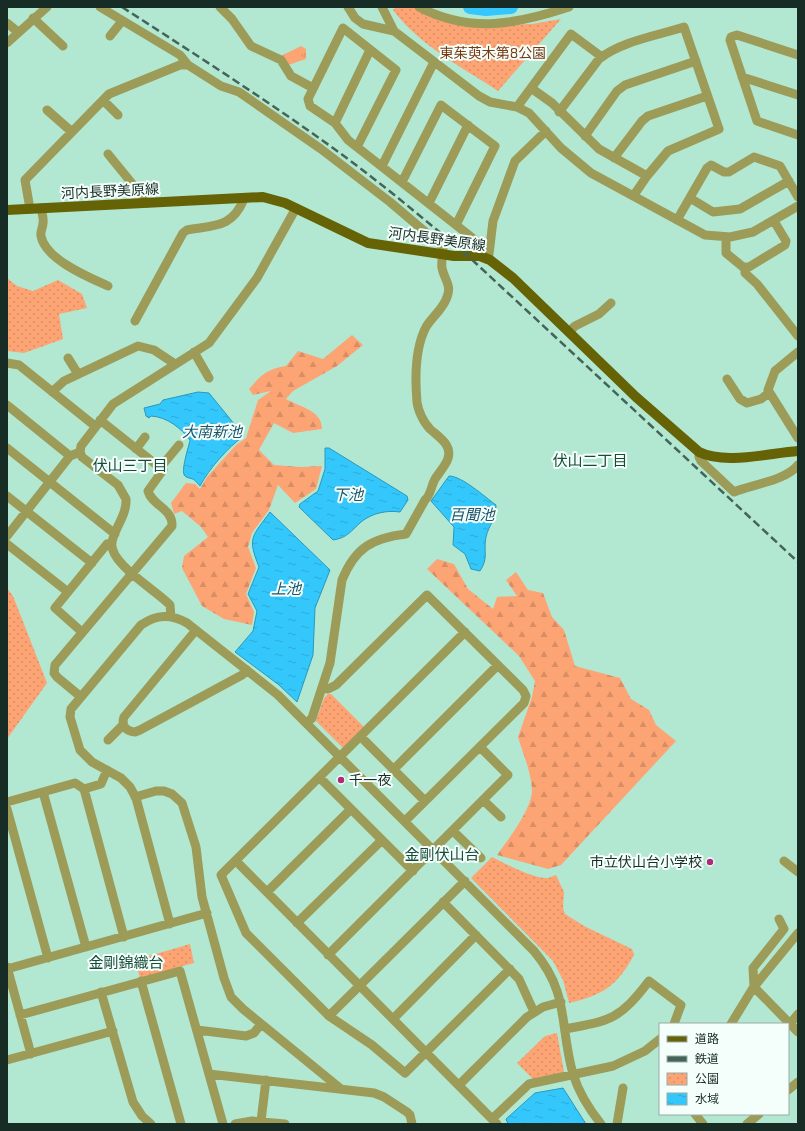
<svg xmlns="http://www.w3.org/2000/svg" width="805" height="1131" viewBox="0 0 805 1131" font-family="'Exo 2','Noto Sans JP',sans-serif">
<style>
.grass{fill:url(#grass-tufts)}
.forest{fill:url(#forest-firs)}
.park{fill:url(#park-dots)}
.water{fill:url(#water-ripples);stroke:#2b98bb}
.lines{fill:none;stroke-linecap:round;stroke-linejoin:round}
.river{stroke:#33c7fc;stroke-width:14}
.minor{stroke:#9c9b57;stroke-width:9}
.major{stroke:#656306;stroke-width:10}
.rail{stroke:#456458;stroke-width:2.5;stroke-dasharray:8 4;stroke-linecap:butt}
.poi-dot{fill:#ac2c7a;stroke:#f4fefa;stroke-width:1.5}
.labels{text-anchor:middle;stroke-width:4;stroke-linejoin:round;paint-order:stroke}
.park-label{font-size:14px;fill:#783911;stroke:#f4fefa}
.street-label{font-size:14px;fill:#172c24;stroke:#f4fefa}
.poi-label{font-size:14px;fill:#172c24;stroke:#f4fefa;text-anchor:start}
.water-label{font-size:15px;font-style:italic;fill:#1c546a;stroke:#f4fefa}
.neighbourhood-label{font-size:15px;fill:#164b3a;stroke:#f4fefa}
</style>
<defs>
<pattern id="grass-tufts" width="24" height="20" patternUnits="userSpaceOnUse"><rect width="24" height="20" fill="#fda475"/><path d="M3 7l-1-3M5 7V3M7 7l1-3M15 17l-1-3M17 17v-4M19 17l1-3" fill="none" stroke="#d88d65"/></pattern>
<pattern id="forest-firs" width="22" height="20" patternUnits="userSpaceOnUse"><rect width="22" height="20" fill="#fda475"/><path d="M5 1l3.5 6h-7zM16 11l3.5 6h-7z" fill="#d88d65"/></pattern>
<pattern id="park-dots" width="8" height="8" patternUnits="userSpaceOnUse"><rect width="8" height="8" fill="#fda475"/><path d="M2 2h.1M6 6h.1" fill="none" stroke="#d88d65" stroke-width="1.8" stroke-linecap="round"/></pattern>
<pattern id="water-ripples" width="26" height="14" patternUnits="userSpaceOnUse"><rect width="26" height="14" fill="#33c7fc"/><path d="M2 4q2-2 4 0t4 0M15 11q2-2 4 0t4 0" fill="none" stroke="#2cabd8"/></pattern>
</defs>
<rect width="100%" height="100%" fill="#b2e8d2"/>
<path class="grass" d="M301,46L306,49V59L288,65L279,57Z"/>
<path class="forest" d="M352,335L363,345L337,366L293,391L286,399C300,407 322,410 322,429L293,433L274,423L259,450L274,465L300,467L322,466L316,489L295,503L278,485L269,510L252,533L248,547L256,568L246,594L254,612L252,625L224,619L202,606L182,568L184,556L208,537L201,527L182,511L174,514L171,503L186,483L195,484L200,489L207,477L236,445L246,438L258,400L271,391L253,395L249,389C261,375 267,369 286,366L298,351L323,359Z
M437,559L454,564L468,589L493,609L497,597L517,596L506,580L516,572L528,590L543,593L552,617L564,630L575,666L620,678L631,699L649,710L656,725L676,741L561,865L548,869L497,855C508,840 532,809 532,790C531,771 523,754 518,737L532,697L535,681L519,656L427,569Z"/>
<path class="park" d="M396,7H412L436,19L472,26L532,24L561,19L498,91C462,67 419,45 393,10Z
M7,278L17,286L33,291L58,280L82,294L87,308L59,314L63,339L24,353L7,351Z
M7,588L13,596L47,683L7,739Z
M328,694H331L364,727L343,748L316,721L324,698Z
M492,857C504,863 534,879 548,878C550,878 554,875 556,875L564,892L563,908L565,914L584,926L632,949L634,955C617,986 603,995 569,1003L563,980L553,961L471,878Z
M190,944L194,963L140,978L135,960Z
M557,1033L564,1072L533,1079L517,1063L545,1036Z"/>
<path class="water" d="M198,392L209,393L244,436C228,447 209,469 200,486C198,484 196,481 193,479C190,478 187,478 185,476C180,472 189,446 190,440C181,428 167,417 151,416L149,418L146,416L144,408L160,404L163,400Z
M325,448H329L407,496L408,500L400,512C387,510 372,513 361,522C351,531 347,538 333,540L299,507L300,504L318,491L325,469Z
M449,476C462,476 485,497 496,505C496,521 489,524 486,537C483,552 489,557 480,571L471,569L465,554L453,545L454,527L431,501Z
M270,512L330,570L315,608L313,655L297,702L279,685L235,652L253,631L257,611L248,594L259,567C247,537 252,537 270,512Z
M563,1088L586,1124H508L506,1119L535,1093Z"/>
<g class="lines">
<path class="river" d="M470,7L486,9L511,7"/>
<path class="minor" d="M100,7L180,55L188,65L221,86L239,92L321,149L390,202L443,247C443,253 441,262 442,268C444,279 452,285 447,297C444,308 432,317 426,327C415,348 415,379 417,402C418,411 424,423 430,429C440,438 454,446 447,461C444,467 439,473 435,479C431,486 431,495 425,500L406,534C372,538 355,548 342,580L330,663L312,718L307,723
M220,7L232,19L251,46L281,60L291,76L313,88
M348,7L355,18L363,24L394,31L479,96L490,102L517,107L529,113L561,148L591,173L705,235L730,237L753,232L798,206
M382,7L394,31
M419,7C471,34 517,24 569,7
M33,18L63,46
M7,23L18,32
M110,36L122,21
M7,43L47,7
M798,55L737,35L731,37L730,40L757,121L798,135
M742,77L798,95
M531,88L552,103L599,149L647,176
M103,100L118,115
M517,107L571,34L602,57
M47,110L72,132
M559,112L599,59C622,41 656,36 684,27L719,129L668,151L647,176L634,195
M335,123L370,50
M585,136L617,91L625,85L696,61
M357,147L396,70L343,28L308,99L310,106L335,123L348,140L489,251
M108,154L148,203
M614,158L642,121L648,116L707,96
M382,166L434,62
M402,182L441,105L495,146L456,225
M690,198L713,212L740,209L789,181
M429,203L468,125
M41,208C42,213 44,219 43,223C43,228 40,231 41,236C45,259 88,277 108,286
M30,209L25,180L109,94L180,65H188
M677,220L707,168L711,165L724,172H729L754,157L780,166L798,197
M726,237V253L743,267H749L785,245L786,241L774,221
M489,254L493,221L515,161L546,131
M745,268V273L757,284L798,336
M135,321L183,233L187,230C215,225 232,228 244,199
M570,331L575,326L599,314L611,303
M194,352L209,378
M798,352L775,371L768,390L798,438
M68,358L78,374
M7,363L19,365L95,426
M727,379L740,399L747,403L761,399L769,393
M52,392L64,381L138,346L154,350L175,364
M7,405L70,456
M7,448L115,534
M136,449L145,437
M699,452V457L701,461L734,492C751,485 787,480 798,465
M160,468L179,445
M7,496L92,563
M7,536L70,456L80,452
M7,544L68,592
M171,617L170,605C156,590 108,563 112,542C115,527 127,515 126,499L118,485L82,457L80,452L81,446L113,404L209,343L257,278L296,208
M196,630L124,717C121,726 126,731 135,732L140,730L242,675L247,670
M82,632L55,608L107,544L112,543
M465,632L221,875L246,933L329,1016L372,1045L405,1073L510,969
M322,688L328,689L336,685L427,595L523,690L526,696L524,703L405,821
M81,697L57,677L54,673L55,665L172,526C173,508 152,506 148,491L163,470L100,420
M361,737L425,801
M108,740L123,725
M394,769L498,665
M320,778L413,871
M84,789L101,784L107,770
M43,792L86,947
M135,797L156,791H164L172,794L182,803L196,847L202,897L224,978L231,997L243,1009L341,1089
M483,800L501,817
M7,802L75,783L84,789L124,937
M7,809L48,958
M453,831L481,858
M236,861L497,1124
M784,861L798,872
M267,892L351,809
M443,902L519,979L534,1012
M779,919L784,929L753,968L754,987L798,1032
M297,923L382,840
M170,924L136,798L130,787L121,778L92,762L80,750L70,717L71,709L141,625C157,614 171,614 187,623L278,695L534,951C570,994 559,1024 573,1074C579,1093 589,1109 601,1124
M328,955L508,775L480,747
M7,967L31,1054
M7,969L207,913
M141,981L181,1124
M101,992L133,1102L142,1116L151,1124
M20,1015L180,971L223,1124
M329,1016L465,881
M393,1019L476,935
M731,1024L753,988L798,933
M790,1024L798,1014
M565,1029C611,1021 620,1019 649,981L681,1005L674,1024
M197,1030L246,1036L254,1033L261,1024
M7,1060L113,1031
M209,1074L374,1093L384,1097L407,1112L410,1115L412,1124
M459,1085L527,1017L543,1007L561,1002
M788,1090L798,1082
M695,1114L703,1124
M492,1119L529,1084L613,1066L645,1051L660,1039
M261,1121L266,1080
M235,1124L252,1121L285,1124
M617,1124L623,1088
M747,1124L759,1114"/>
<path class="major" d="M7,210L263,197L285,203L368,243L454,256H480L490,260L513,278L636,397L699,452C725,465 769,453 798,451"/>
<path class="rail" d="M122,7C193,53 265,99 333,148C380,182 424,219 468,256L798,562"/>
</g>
<g class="poi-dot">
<circle cx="341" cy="780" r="4"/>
<circle cx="710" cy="862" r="4"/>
</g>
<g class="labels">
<g class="park-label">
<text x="493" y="58">東茱萸木第8公園</text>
</g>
<g class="street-label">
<text transform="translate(110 191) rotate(-3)" y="5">河内長野美原線</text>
<text transform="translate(437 239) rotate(8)" y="5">河内長野美原線</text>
</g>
<g class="poi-label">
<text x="349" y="785">千一夜</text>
<text x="702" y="867" text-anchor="end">市立伏山台小学校</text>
</g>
<g class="water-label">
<text x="212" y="437">大南新池</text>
<text x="348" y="500">下池</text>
<text x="472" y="520">百聞池</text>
<text x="286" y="594">上池</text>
</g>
<g class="neighbourhood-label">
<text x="590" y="466">伏山二丁目</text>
<text x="130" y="471">伏山三丁目</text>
<text x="442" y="860">金剛伏山台</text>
<text x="126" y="968">金剛錦織台</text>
</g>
</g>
<rect width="805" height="1131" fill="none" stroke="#172c24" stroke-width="16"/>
<rect x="659" y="1023" width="130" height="92" fill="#f4fefa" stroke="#9caaa4"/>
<rect x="667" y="1036" width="20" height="6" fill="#656306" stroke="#9caaa4"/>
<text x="695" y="1043" font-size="12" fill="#172c24">道路</text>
<rect x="667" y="1056" width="20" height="6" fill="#456458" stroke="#9caaa4"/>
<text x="695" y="1063" font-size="12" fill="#172c24">鉄道</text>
<rect x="667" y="1073" width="20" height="12" fill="url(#park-dots)" stroke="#9caaa4"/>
<text x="695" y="1083" font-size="12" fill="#172c24">公園</text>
<rect x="667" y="1093" width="20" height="12" fill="url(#water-ripples)" stroke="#9caaa4"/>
<text x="695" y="1103" font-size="12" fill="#172c24">水域</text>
</svg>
